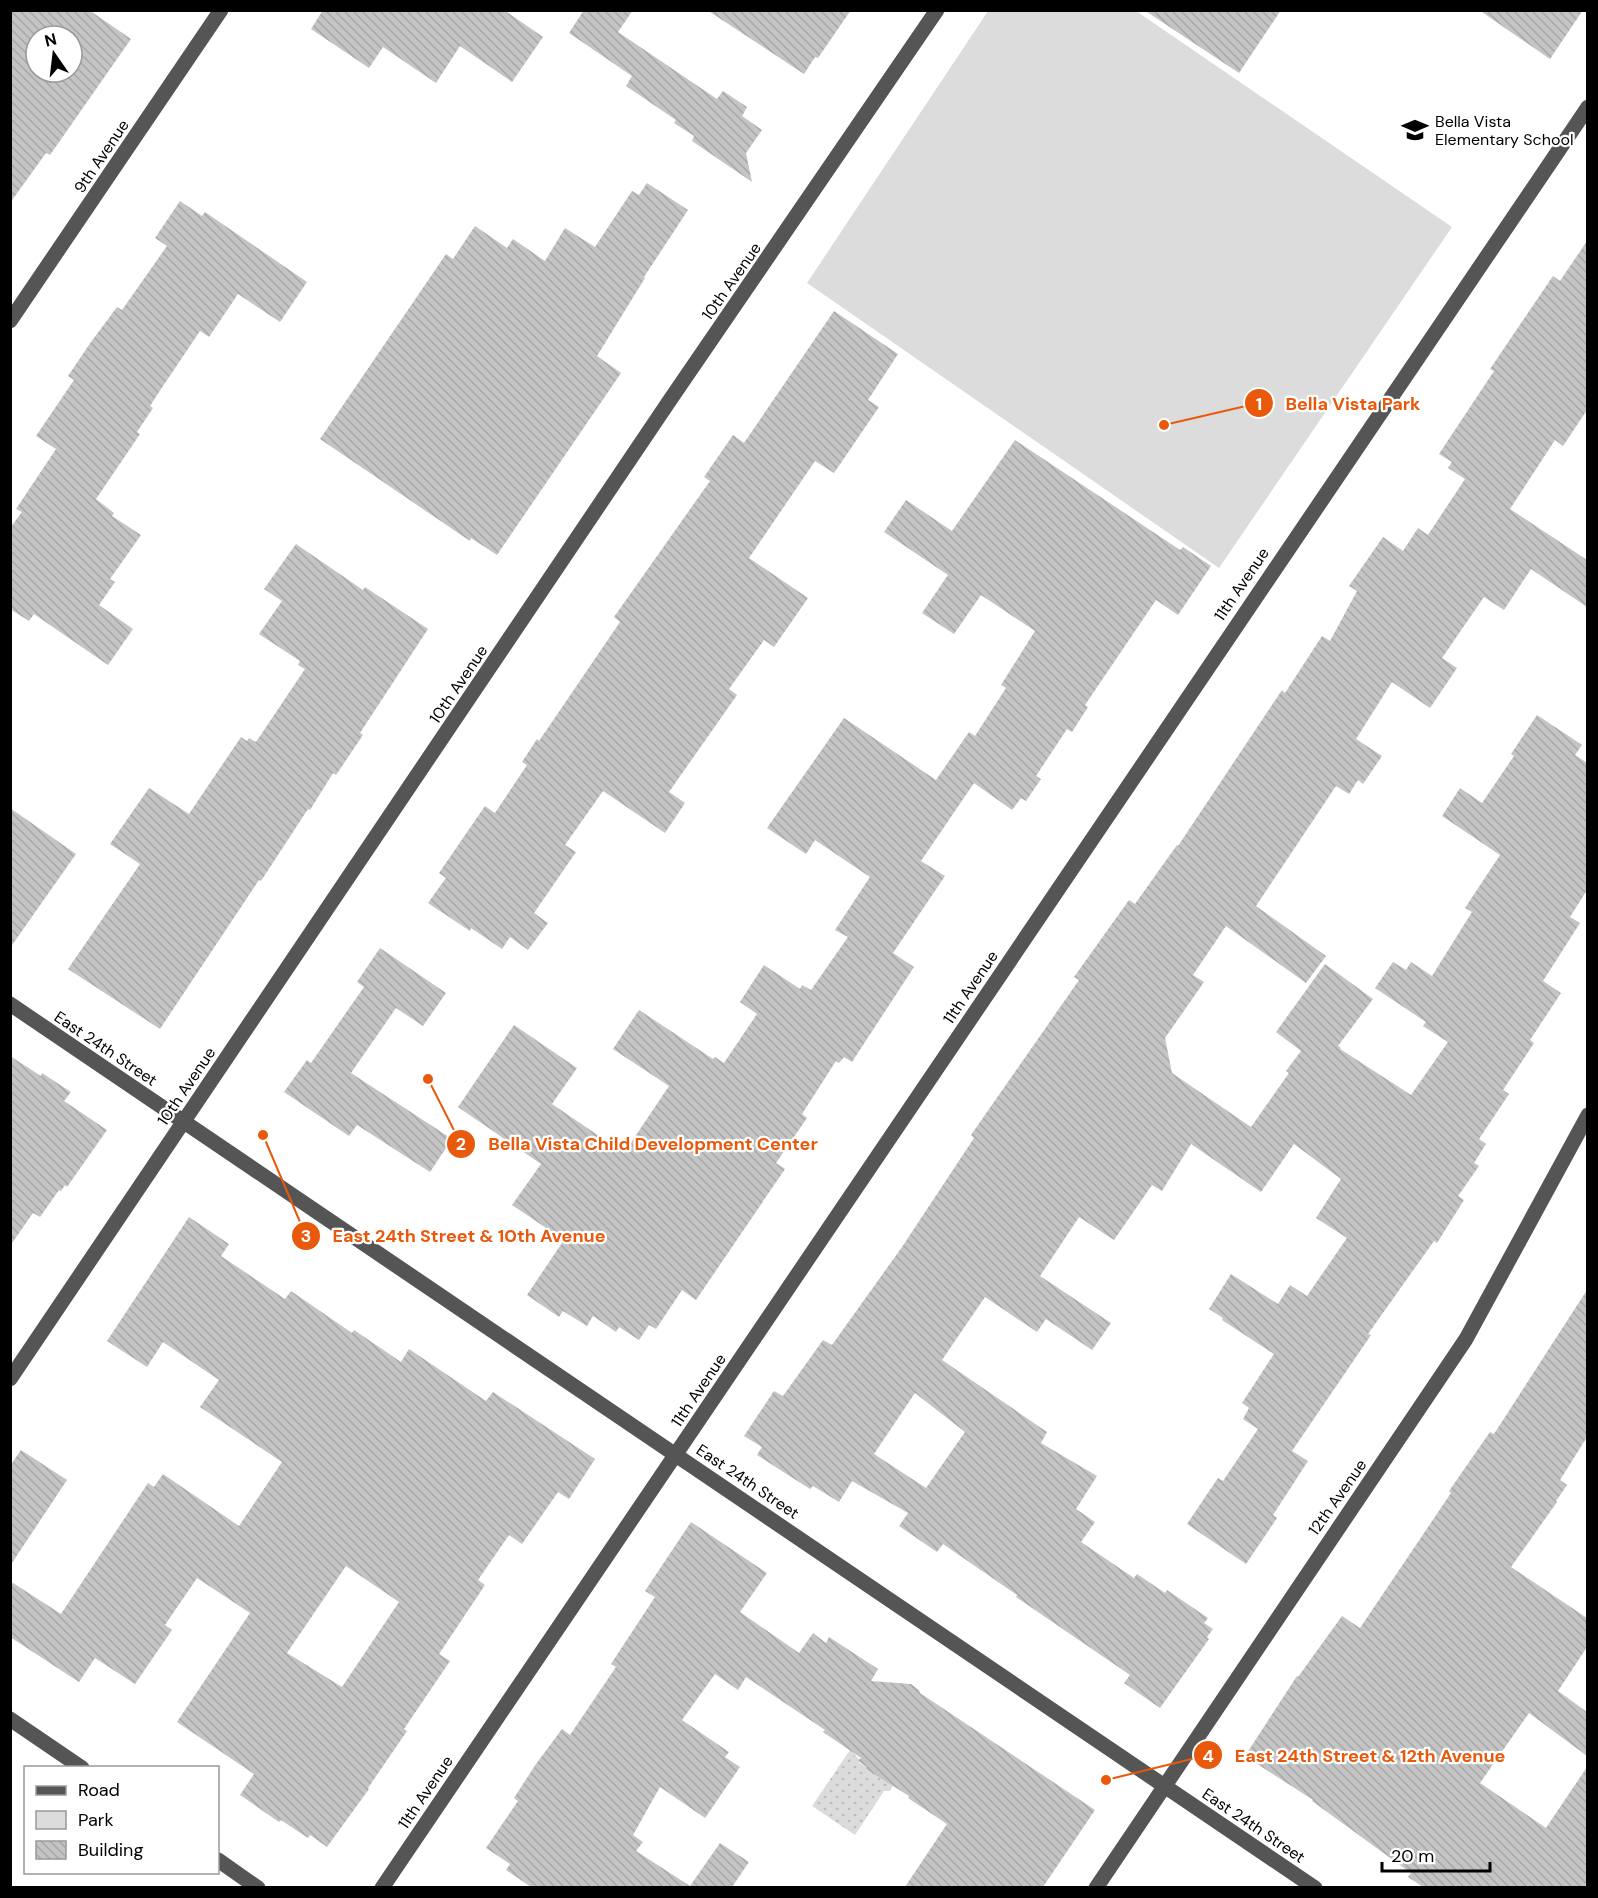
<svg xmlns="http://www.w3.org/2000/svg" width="1598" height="1898" viewBox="0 0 1598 1898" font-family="'DM Sans',sans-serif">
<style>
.grass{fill:url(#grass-dots)}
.green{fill:#dcdcdc}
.building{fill:url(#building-back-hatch);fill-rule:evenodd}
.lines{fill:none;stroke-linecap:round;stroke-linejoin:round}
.minor{stroke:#555;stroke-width:15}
.labels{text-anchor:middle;stroke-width:4.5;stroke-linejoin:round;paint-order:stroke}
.poi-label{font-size:16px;fill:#000;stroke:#fff;text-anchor:start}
.street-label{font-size:16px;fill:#000;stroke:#fff}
.leader{fill:none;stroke:#e8590c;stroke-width:2}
.callout-dot{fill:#e8590c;stroke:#fff;stroke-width:2}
.mark-label{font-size:18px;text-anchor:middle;font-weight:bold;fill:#fff}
.callout-label{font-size:18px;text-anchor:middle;font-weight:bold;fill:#e8590c;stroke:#fff;stroke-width:4.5;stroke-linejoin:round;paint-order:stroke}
</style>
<defs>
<pattern id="grass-dots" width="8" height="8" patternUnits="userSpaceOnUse" patternTransform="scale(1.5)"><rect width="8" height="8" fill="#dcdcdc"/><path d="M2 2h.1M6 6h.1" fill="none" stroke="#bbb" stroke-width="1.8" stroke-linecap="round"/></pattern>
<pattern id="building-back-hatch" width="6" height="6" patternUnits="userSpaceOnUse" patternTransform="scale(1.5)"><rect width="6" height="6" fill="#c4c4c4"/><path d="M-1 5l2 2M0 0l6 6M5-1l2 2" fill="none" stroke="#a7a7a7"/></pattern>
</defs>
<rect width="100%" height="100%" fill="#fff"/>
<path class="grass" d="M850,1750L860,1760L858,1762L867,1767L866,1769L885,1781L899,1775L890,1791H884L855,1835L812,1806Z"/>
<path class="green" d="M988,11H1136L1452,227L1219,568L807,283Z"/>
<path class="building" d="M10,10H89L131,39L50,155L46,153L10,203ZM36,36H72V72H36Z
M323,10H504L543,37L512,82L460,46L436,83L383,47L369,68L311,29Z
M584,10H633L618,32L717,99L723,91L747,107L742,116L762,130L746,153L752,182L692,141L694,136L674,123L676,120L626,86L632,76L569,33Z
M707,10H851L818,58L815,57L804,74Z
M1144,10H1281L1239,73Z
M1479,10H1583L1550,59Z
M647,183L688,210L644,277L645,278L597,356L621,373L497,555L471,538L470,541L320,439L446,254L453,259L475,226L507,248L513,239L545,261L565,228L595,247L632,191L639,195Z
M180,201L202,216L205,212L307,282L280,322L238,294L209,337L200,331L161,389L150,406L153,408L137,432L140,434L96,499L114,513L112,516L141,535L110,579L115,582L99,605L133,629L108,665L34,614L29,621L10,609V528L22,512L16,509L56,449L36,436L74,380L68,376L91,342L117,307L122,310L167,246L155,238Z
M1587,241V410L1563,446L1555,440L1510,509L1587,560V607L1531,569L1504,610L1484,597L1442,658L1457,668L1430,708L1392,682L1356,739L1382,756L1363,784L1358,780L1349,794L1336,786L1256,906L1326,956L1306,983L1226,926L1193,975L1204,982L1165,1038L1172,1073L1251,1127L1289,1073L1286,1071L1301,1051L1276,1032L1325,964L1373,999L1338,1046L1341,1048L1340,1049L1411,1095L1448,1042L1423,1026L1426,1022L1375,988L1393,962L1406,970L1411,962L1432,976L1472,912L1465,908L1500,855L1442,816L1460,788L1482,803L1514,756L1511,754L1537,715L1582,745L1575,755L1587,763V890L1570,917L1580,923L1543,981L1561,993L1530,1040L1534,1043L1503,1090L1509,1094L1479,1139L1486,1144L1474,1163L1479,1166L1458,1196L1464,1200L1437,1243L1434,1241L1368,1334L1371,1335L1292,1451L1308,1461L1273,1515L1277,1518L1246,1564L1187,1524L1218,1478L1223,1481L1258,1429L1243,1419L1249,1408L1242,1403L1274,1354L1222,1320L1223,1318L1209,1309L1231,1274L1278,1304L1290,1285L1307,1296L1347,1238L1316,1218L1341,1179L1294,1144L1261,1192L1191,1144L1162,1191L1152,1185L1114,1240L1079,1217L1040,1276L1111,1323L1092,1350L1046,1319L1037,1332L985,1297L942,1360L1047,1432L1041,1443L1097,1476L1076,1509L1095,1522L1081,1542L1134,1578L1137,1574L1165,1593L1167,1590L1208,1618L1204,1623L1213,1629L1207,1637L1209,1639L1160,1708L1124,1683L1130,1675L1016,1597L1017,1595L943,1544L937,1552L899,1526L908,1513L852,1481L839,1502L813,1486L810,1489L757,1455L762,1447L744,1436L774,1391L783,1396L823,1340L832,1345L902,1247L974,1138L971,1135L1079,980L1074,977L1129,900L1135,904L1177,845L1178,846L1282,690L1285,693L1322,636L1330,641L1357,591L1349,586L1383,537L1403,551L1418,528L1428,535L1465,479L1448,468L1452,462L1439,454L1494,371L1490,369L1553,276L1560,281ZM915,1393L965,1432L926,1488L874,1454Z
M834,311L898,354L868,400L879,407L834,473L815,461L749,558L808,598L774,647L764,640L729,689L737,695L669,792L685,803L665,833L603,791L565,845L576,852L534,913L548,923L528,950L510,937L502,949L471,928L470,931L428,903L446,878L439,873L485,806L495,813L527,765L522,762L537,739L539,741L620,622L614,617L710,481L704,477L733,435L744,443Z
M1015,440L1180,550L1183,547L1211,566L1178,615L1156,600L1085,705L1088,707L1072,732L1067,729L1036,776L1041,779L1026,801L1021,798L1012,810L974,783L921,861L945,876L893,953L914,967L852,1062L844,1057L839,1063L836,1061L802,1114L807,1118L776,1163L785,1169L696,1300L682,1290L656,1329L649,1325L639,1340L619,1327L616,1332L593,1316L587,1326L563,1311L559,1317L527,1295L564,1240L512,1205L541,1164L458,1107L514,1025L577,1068L552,1104L624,1153L669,1086L613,1049L639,1010L713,1059L715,1057L724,1063L757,1014L740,1002L764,965L800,989L802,985L811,990L848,937L835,930L870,877L815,840L806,854L767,828L844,718L936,780L969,732L975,736L1006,688L1001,685L1035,631L981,595L954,634L922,613L948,575L884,532L906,500L952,531Z
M296,544L363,590L365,587L428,629L360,733L363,735L336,775L333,773L310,810L308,809L261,881L259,880L160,1029L68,969L140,864L110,844L149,788L189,814L241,737L247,741L249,738L256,742L305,669L298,665L300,661L259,634L282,601L264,589Z
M10,808L76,854L10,948Z
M380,948L446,993L423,1026L396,1008L351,1073L452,1139L430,1172L357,1125L349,1136L284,1092L307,1060L311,1063L364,987L357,982Z
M10,1056L41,1076L42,1073L71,1092L64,1101L107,1130L67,1187L65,1185L61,1191L59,1190L40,1217L33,1213L10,1246Z
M189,1217L229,1244L221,1256L285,1299L291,1291L352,1333L354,1330L401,1362L409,1349L486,1401L493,1392L595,1459L569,1499L558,1492L522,1544L509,1535L478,1580L485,1585L439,1654L450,1661L404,1729L407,1731L368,1788L369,1789L327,1847L310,1835L308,1838L281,1820L279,1822L240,1795L254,1774L177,1722L250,1613L197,1578L165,1625L172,1630L135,1684L95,1658L79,1682L10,1637V1581L61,1614L148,1483L154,1487L163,1474L239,1526L282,1462L200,1407L219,1380L163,1342L147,1367L107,1341ZM346,1566L399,1602L342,1687L287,1653Z
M1587,1290V1437L1560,1480L1567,1485L1556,1501L1557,1502L1511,1567L1587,1618V1647L1558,1691L1587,1712V1756L1529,1713L1480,1783L1546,1828L1587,1767V1887H1423L1408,1877L1411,1873L1312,1801L1313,1800L1245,1756L1297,1676L1298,1677L1342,1616L1360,1628L1451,1493L1449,1491L1490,1432L1494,1434Z
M21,1450L67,1480L10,1566V1466Z
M691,1522L767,1573L740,1612L799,1653L813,1633L826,1643L829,1637L878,1669L871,1681L911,1684L919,1690L920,1693L1095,1810L1043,1887H905L947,1824L908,1798L909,1796L866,1769L867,1767L858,1761L861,1758L823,1732L825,1730L746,1677L738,1690L715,1674L682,1720L729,1752L725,1757L740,1767L705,1818L660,1787L633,1835L643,1842L636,1851L690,1886L720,1843L749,1862L732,1887H531L506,1870L510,1864L486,1848L518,1801L514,1798L536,1764L562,1729L570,1735L616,1667L611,1664L655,1597L645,1591Z"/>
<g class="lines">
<path class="minor" d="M10,321L221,10
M10,1004L1315,1888
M10,1379L670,400L937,10
M10,1719L82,1768
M218,1860L258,1888
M382,1888L1588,107
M1096,1888L1466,1339L1588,1115"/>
</g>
<defs>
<g id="school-bare" transform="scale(2.07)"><path d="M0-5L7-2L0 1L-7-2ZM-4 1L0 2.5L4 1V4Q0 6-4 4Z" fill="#000" stroke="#fff" stroke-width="2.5" paint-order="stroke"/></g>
</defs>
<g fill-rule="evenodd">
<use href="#school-bare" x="1415" y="130"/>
</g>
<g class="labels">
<g class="poi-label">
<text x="1435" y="127">Bella Vista<tspan x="1435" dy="18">Elementary School</tspan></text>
</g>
<g class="street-label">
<text transform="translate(101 156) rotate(-56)" y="6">9th Avenue</text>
<text transform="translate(731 281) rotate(-55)" y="6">10th Avenue</text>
<text transform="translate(1241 584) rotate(-56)" y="6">11th Avenue</text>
<text transform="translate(458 684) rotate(-56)" y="6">10th Avenue</text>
<text transform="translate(970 987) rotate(-56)" y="6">11th Avenue</text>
<text transform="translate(106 1048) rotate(34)" y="6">East 24th Street</text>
<text transform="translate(186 1086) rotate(-56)" y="6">10th Avenue</text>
<text transform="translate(698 1390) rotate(-56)" y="6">11th Avenue</text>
<text transform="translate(748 1481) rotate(34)" y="6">East 24th Street</text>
<text transform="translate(1337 1497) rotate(-55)" y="6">12th Avenue</text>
<text transform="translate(425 1792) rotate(-56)" y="6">11th Avenue</text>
<text transform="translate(1254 1825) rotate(34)" y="6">East 24th Street</text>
</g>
</g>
<path class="leader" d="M1164 425L1259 403M428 1079L461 1144M263 1135L306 1236M1106 1780L1208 1755"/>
<g class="callout-dot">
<circle cx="1164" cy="425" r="6"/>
<circle cx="428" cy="1079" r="6"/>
<circle cx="263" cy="1135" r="6"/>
<circle cx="1106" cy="1780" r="6"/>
<circle cx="1259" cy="403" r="15"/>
<circle cx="461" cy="1144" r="15"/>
<circle cx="306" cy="1236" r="15"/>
<circle cx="1208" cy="1755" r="15"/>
</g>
<g class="mark-label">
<text x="1259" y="410">1</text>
<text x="461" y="1150">2</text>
<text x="306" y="1242">3</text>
<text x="1208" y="1762">4</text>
</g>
<g class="callout-label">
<text x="1353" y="410">Bella Vista Park</text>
<text x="653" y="1150">Bella Vista Child Development Center</text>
<text x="469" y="1242">East 24th Street &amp; 10th Avenue</text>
<text x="1370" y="1762">East 24th Street &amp; 12th Avenue</text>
</g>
<rect width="1598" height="1898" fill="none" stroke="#000000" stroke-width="24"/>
<rect x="24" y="1766" width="195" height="108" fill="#ffffff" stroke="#999999" stroke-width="1.5"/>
<rect x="36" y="1786" width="30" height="9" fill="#555555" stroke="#999999" stroke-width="1.5"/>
<text x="78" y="1796" font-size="18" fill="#000000">Road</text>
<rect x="36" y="1811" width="30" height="18" fill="#dcdcdc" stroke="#999999" stroke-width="1.5"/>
<text x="78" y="1826" font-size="18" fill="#000000">Park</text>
<rect x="36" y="1841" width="30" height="18" fill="url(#building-back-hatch)" stroke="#999999" stroke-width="1.5"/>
<text x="78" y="1856" font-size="18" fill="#000000">Building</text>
<g transform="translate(54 54) rotate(346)"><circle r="28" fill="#ffffff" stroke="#999999" stroke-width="1.5"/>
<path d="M0-4.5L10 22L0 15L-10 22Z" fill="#000000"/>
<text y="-9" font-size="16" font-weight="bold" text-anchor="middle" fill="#000000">N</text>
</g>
<path d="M1382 1862v9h108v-9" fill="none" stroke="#000000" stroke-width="3"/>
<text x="1391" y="1862" font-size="18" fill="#000000" stroke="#ffffff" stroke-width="4.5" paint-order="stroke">20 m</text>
</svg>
